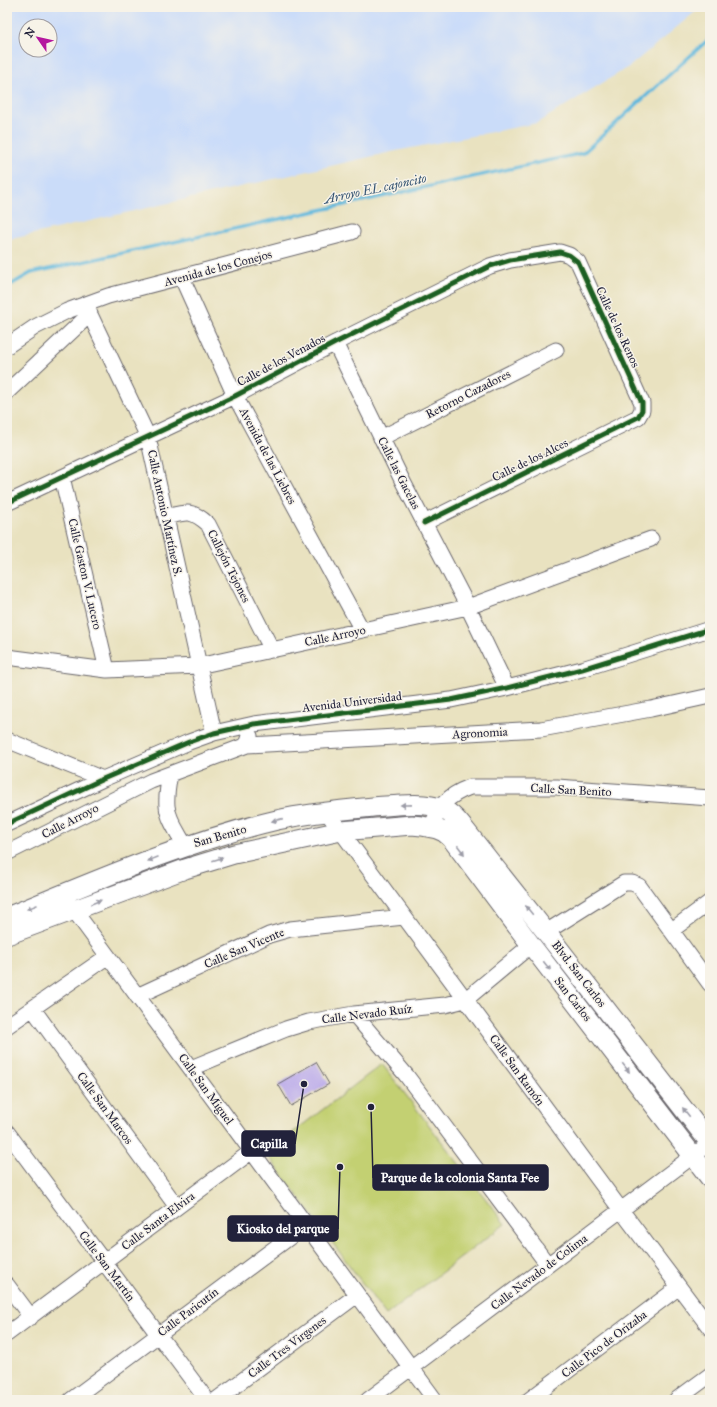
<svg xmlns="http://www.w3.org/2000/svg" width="717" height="1407" viewBox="0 0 717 1407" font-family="'IM FELL Great Primer',serif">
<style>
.built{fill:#cadcf9;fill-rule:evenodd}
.green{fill:#c3d072;stroke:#727956}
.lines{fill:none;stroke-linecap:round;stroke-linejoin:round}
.stream{stroke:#5fb8dd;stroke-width:3.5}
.building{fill:#b8a7ea}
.minor-casing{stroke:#68656a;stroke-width:17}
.major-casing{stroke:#68656a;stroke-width:21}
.minor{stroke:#fff;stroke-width:15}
.major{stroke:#fff;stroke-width:19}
.cycleway-casing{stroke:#f7f3e8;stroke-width:8}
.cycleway{stroke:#1b5e20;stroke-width:5}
.oneway{fill:#9c9ca7}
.labels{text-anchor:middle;stroke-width:3;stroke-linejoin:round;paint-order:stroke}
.street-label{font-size:12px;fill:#22223b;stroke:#f7f3e8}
.water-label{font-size:13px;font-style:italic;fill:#375674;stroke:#f7f3e8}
.leader{fill:none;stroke:#22223b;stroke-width:1.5}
.callout-dot{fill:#22223b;stroke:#f7f3e8;stroke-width:1.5}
.callout{fill:#22223b;stroke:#22223b;stroke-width:1.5}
.callout-label{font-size:13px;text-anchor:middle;font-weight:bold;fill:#fff}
</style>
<rect width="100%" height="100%" fill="#f7f3e8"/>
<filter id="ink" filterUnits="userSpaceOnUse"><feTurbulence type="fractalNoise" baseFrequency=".025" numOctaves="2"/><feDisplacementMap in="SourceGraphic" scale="8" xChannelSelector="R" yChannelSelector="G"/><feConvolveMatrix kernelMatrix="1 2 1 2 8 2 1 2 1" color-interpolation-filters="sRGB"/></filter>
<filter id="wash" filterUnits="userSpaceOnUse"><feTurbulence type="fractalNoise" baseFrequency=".012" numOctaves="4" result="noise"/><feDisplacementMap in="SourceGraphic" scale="16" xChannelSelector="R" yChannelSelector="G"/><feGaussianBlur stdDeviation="0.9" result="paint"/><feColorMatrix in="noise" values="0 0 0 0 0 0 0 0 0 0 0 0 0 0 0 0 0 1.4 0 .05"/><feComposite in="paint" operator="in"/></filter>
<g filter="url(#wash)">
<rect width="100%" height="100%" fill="#e9e2c0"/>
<path class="built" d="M7,7H701L630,66L537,123L391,152L7,240ZM26,26H50V50H26Z"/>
<path class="green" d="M382,1064L505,1224L386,1315L266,1153Z"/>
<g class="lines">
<path class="stream" d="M7,287L31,273L583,153L710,38"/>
</g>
<g id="blocks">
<path class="building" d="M316,1062L329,1084L291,1106L278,1084Z"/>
</g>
</g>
<g filter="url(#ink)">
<use href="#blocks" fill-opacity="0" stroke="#68656a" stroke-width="1"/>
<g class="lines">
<g class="minor-casing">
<path id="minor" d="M182,278L235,396L362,630
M85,304L148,437L214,733
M335,343L402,480L468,607L507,688
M7,346L35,327L67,311L108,296L352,232
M7,392L90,314
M381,438L556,350
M62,477L107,670
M7,503L235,396L335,343L490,266L510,260L560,252L569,255L578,262L642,403V410L638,417L424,523
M166,517C186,512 191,509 208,524L272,650
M7,657L107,670L198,666L468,607L651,539
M7,740L103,779
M247,745L541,729L651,709L710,696
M170,774C168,785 166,795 167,806C168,820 179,834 185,846
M326,811L621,1210L710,1328
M7,824L103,779L189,742L214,733L254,724L451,700L507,688L582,669L710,629
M431,827C441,805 446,796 470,787H557L710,798
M7,853L151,781L247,745L250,736
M68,902L435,1400
M672,930L710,902
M546,932L624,883H632L639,886L710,984
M137,996L269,935L290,929L404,917
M33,1009L177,1207
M354,1014L406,1075L548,1265
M7,1026L108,956
M191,1068L286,1029L309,1022L354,1014L445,1005L465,1000L531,945
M7,1132L207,1400
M7,1285L31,1317
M7,1334L252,1151
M71,1400L306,1225
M216,1400L357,1295
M368,1400L710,1143
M529,1400L679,1287
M676,1400L710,1375"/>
</g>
<g class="major-casing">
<path id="major" d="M7,917C95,881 184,842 277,820C308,813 341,810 373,807C392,806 424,801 442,809C454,814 462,826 470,836L546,932L710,1143
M7,935L185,869L234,854L341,831L412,825L422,826L437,829L444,832L451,838L457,846L531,945L710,1178"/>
</g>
<use href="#minor" class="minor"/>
<use href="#major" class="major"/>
<g class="cycleway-casing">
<path id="cycleway" d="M7,503L235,396L335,343L490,266L510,260L560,252L569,255L578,262L642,403V410L638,417L424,523
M7,824L103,779L189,742L214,733L254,724L451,700L507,688L582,669L710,629"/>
</g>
<use href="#cycleway" class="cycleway"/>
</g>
<defs><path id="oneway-solid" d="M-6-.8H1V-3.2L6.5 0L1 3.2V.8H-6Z"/></defs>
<g class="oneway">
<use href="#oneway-solid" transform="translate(406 805) rotate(179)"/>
<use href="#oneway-solid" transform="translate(277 820) rotate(167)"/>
<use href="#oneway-solid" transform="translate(461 850) rotate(53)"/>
<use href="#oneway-solid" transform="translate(153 859) rotate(158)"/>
<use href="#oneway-solid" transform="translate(218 859) rotate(-17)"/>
<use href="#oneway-solid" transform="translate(96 902) rotate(-21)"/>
<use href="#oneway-solid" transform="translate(32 907) rotate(158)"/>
<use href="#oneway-solid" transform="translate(529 910) rotate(-129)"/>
<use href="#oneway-solid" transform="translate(547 966) rotate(52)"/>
<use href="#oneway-solid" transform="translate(626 1068) rotate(52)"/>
<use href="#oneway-solid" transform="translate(686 1112) rotate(-128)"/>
</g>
</g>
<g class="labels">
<g class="street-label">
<text transform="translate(218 268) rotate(-15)" y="4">Avenida de los Conejos</text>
<text transform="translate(618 327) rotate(65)" y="4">Calle de los Renos</text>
<text transform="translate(281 360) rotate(-28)" y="4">Calle de los Venados</text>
<text transform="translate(468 394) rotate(-27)" y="4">Retorno Cazadores</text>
<text transform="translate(268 456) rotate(62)" y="4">Avenida de las Liebres</text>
<text transform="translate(530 460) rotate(-26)" y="4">Calle de los Alces</text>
<text transform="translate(399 473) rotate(63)" y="4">Calle las Gacelas</text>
<text transform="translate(165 513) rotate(78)" y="4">Calle Antonio Martínez S.</text>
<text transform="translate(229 566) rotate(63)" y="4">Callejón Tejones</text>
<text transform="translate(85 574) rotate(77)" y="4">Calle Gaston V. Lucero</text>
<text transform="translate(335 636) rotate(-12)" y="4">Calle Arroyo</text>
<text transform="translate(352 702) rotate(-7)" y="4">Avenida Universidad</text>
<text transform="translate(480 733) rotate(-3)" y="4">Agronomia</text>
<text transform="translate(571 790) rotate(3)" y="4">Calle San Benito</text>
<text transform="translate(70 821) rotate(-27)" y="4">Calle Arroyo</text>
<text transform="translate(220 836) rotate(-16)" y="4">San Benito</text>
<text transform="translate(244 948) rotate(-23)" y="4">Calle San Vicente</text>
<text transform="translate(579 974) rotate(52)" y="4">Blvd. San Carlos</text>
<text transform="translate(573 999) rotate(52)" y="4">San Carlos</text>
<text transform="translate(367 1014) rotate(-7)" y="4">Calle Nevado Ruíz</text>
<text transform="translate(517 1070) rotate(54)" y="4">Calle San Ramón</text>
<text transform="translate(206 1089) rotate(54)" y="4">Calle San Miguel</text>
<text transform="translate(105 1108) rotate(54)" y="4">Calle San Marcos</text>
<text transform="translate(158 1221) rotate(-37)" y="4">Calle Santa Elvira</text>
<text transform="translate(107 1266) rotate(53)" y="4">Calle San Martín</text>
<text transform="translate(539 1272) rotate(-37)" y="4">Calle Nevado de Colima</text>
<text transform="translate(188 1312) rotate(-37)" y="4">Calle Paricutín</text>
<text transform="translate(604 1344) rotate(-37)" y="4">Calle Pico de Orizaba</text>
<text transform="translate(287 1347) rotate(-37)" y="4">Calle Tres Virgenes</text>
</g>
<g class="water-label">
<text transform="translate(375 188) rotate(-12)" y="5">Arroyo EL cajoncito</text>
</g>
</g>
<path class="leader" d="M304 1084L295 1144M371 1107L373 1178M340 1167L338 1229"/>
<g class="callout-dot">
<circle cx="304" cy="1084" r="4"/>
<circle cx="371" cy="1107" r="4"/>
<circle cx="340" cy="1167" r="4"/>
</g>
<g class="callout">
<rect x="242" y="1131" width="53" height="25" rx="4"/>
<rect x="373" y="1165" width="175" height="25" rx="4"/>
<rect x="228" y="1216" width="110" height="25" rx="4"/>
</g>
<g class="callout-label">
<text x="269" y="1148">Capilla</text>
<text x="460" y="1182">Parque de la colonia Santa Fee</text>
<text x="283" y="1233">Kiosko del parque</text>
</g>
<rect width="717" height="1407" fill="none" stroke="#f7f3e8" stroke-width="24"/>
<g transform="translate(38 38) rotate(304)"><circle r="19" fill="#f7f3e8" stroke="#a29fa3"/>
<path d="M0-3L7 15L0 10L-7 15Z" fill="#b5179e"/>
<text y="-6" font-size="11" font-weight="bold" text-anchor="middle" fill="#22223b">N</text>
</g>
</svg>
